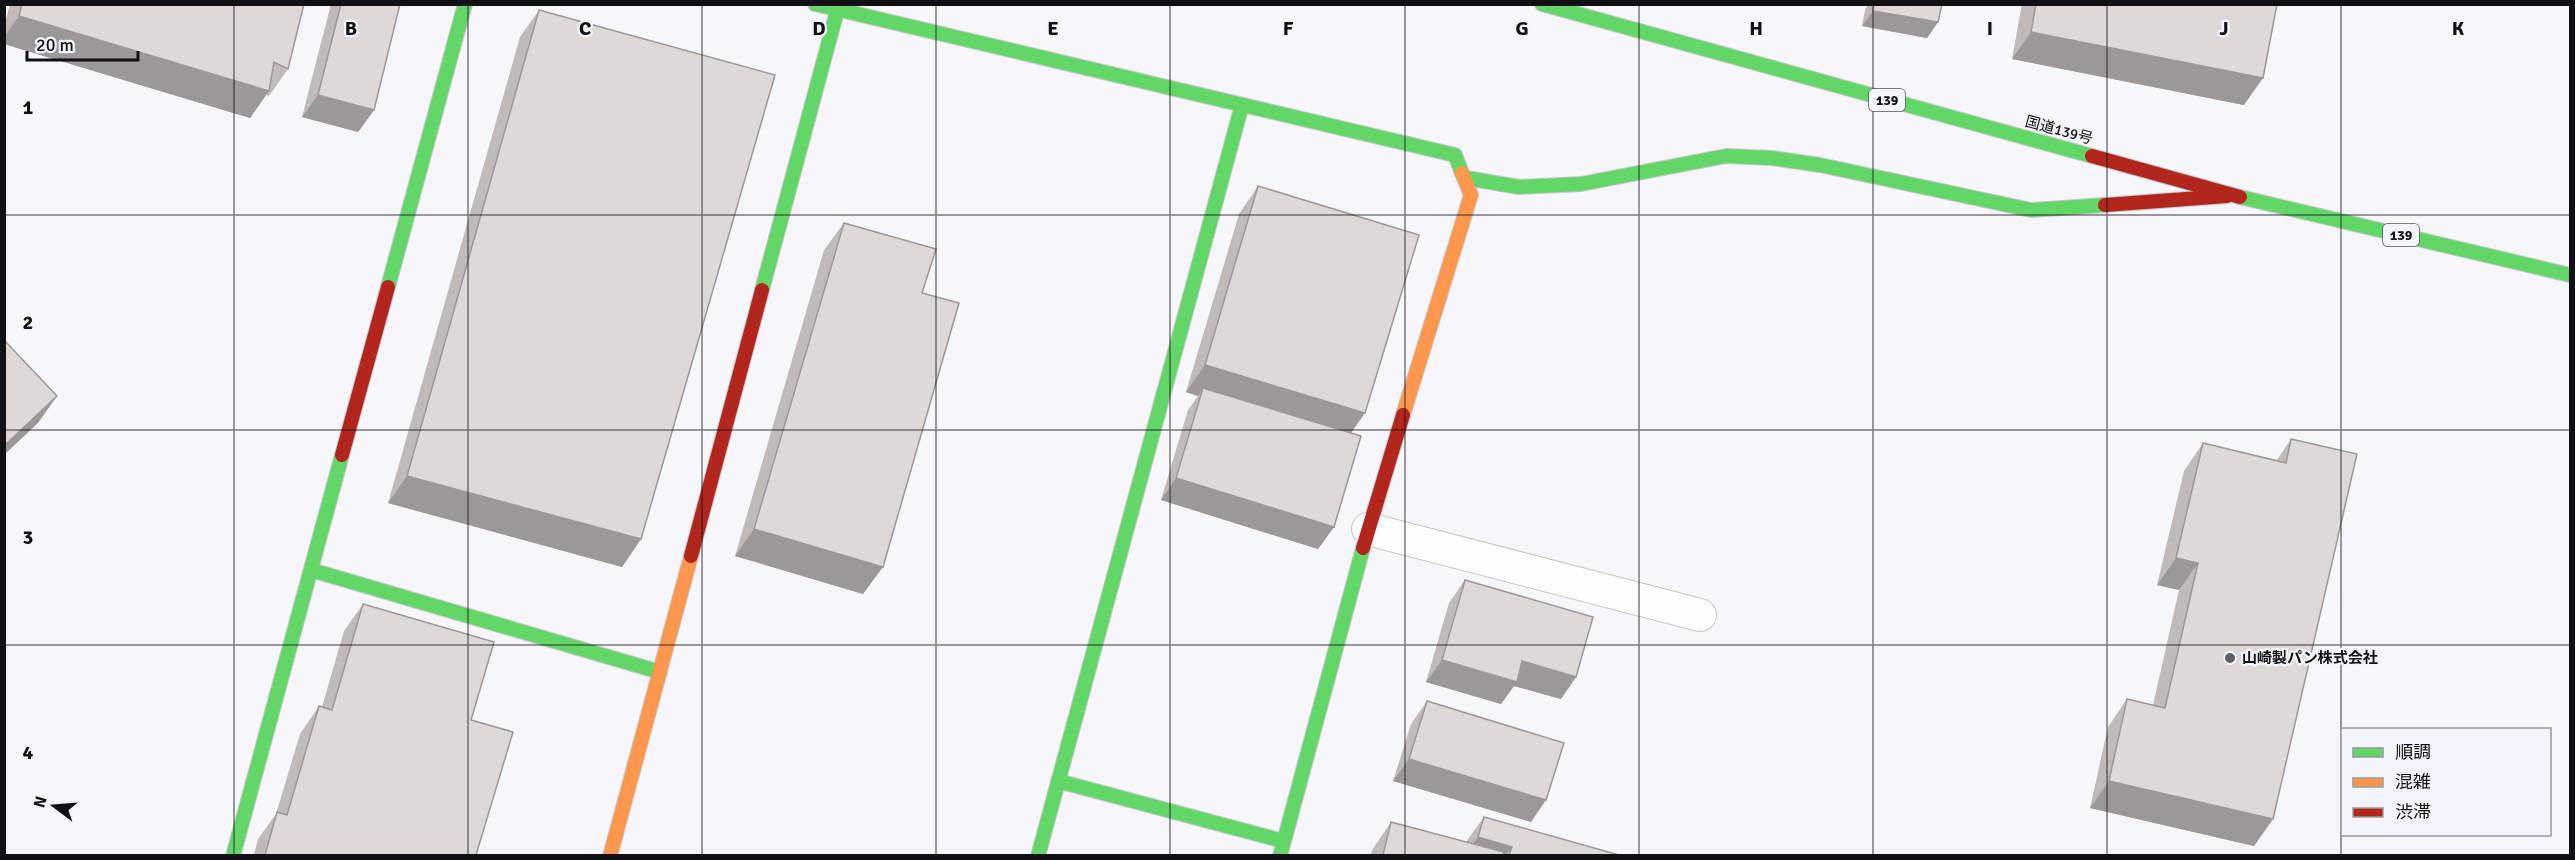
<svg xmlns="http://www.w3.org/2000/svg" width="2575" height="860" viewBox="0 0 2575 860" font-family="Signika,'Noto Sans JP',sans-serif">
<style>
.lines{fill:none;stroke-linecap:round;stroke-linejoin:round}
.street-casing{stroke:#c7c7cc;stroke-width:34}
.fast-casing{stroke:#c7c7cc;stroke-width:16}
.slow-casing{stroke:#c7c7cc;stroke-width:16}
.jam-casing{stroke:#c7c7cc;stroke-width:16}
.street{stroke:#fefefe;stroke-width:32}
.fast{stroke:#63d668;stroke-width:14}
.slow{stroke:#ff974d;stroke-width:14}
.jam{stroke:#b3261e;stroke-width:14}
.wall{fill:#c0babb}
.shaded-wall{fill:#9c9798}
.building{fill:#dfd8d9;stroke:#9c9798;stroke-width:1.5}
.grid{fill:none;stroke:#111015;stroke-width:1.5;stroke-opacity:0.55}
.poi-dot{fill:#616066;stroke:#f4f4fd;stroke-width:2}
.labels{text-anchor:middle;stroke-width:4.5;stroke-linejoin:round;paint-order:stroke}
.shield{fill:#f4f4fd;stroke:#55545b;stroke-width:1.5}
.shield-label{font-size:14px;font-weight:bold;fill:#111015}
.street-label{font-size:15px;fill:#111015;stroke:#f4f4fd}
.poi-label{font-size:15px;font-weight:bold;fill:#111015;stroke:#f4f4fd;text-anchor:start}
.grid-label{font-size:20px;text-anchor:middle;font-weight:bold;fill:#111015;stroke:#f4f4fd;stroke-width:4.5;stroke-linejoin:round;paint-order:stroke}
</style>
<rect width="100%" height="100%" fill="#f6f6fb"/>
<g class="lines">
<g class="street-casing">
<path id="street" d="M1368,529L1700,615"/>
</g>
<g class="fast-casing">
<path id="fast" d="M815,4L1455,155L1462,173
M1542,4L2092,156
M1466,178L1519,187L1581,184L1726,156L1772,158L1820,165L2031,210L2105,205
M2240,197L2570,275
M388,287L465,4
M762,290L839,4
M311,570L660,672
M1058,781L1283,841
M233,856L342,455
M1038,856L1242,105
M1280,856L1363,548"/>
</g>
<g class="slow-casing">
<path id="slow" d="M1403,415L1471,195L1462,173
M610,856L691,556"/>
</g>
<g class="jam-casing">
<path id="jam" d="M2092,156L2240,197
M2105,205L2227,196
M342,455L388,287
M1363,548L1403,415
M691,556L762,290"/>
</g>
<use href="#street" class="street"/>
<use href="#fast" class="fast"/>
<use href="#slow" class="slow"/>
<use href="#jam" class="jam"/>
</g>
<path class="wall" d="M10,4H304L288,69L269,96L266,95L250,118L4,44V27Z
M331,4H400L374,110L358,132L302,117Z
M1864,4H1942L1938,22L1927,38L1862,26L1865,10L1868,5Z
M2022,4H2277L2244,105L2012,59Z
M539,10L641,539L622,567L388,503L520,37Z
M1258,186L1351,433L1334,527L1318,549L1161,500L1188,410L1198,396L1186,392L1239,214Z
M844,223L922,293L863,594L735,556L824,250Z
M2291,439L2273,819L2254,846L2090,808L2108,727L2127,699L2153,705L2179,590L2157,585L2184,471L2203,443L2277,460Z
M1465,580L1576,677L1561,699L1514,686L1501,704L1426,682L1449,603Z
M363,604L471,720L476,855H254L258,839L276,814L300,734L319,706L322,707L344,631Z
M1427,701L1531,822L1393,781L1411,724Z
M1484,817L1619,855H1371L1372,850L1391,822L1466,842Z"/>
<path class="shaded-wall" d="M1873,11L1938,22L1927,38L1862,26Z
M19,16L269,91L250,118L4,44V37Z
M2031,32L2263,78L2244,105L2012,59Z
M318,95L374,110L358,132L302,117Z
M1205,365L1365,413L1346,440L1203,388L1198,396L1186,392Z
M57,396L38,423L4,455V446Z
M407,476L641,539L622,567L388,503Z
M1176,478L1334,527L1318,549L1161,500Z
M754,529L883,567L863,594L735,556Z
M2176,558L2198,563L2179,590L2157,585Z
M1442,660L1522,661L1576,677L1561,699L1514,686L1501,704L1426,682Z
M1409,759L1546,800L1531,822L1393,781Z
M2109,781L2273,819L2254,846L2090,808Z
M1478,837L1512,847L1506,855H1465Z"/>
<path class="building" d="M22,4H304L288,69L274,62L269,91L19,16Z
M341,4H400L374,110L318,95Z
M1874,4H1942L1938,22L1873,11Z
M2036,4H2277L2263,78L2031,32Z
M539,10L775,75L641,539L407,476Z
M1258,186L1419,235L1365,413L1205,365Z
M844,223L936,249L922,293L959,303L883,567L754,529Z
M4,340L57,396L4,446Z
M1203,388L1361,436L1334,527L1176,478Z
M2291,439L2357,454L2273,819L2109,781L2127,699L2165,708L2198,563L2176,558L2203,443L2286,463Z
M1465,580L1593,617L1576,677L1522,661L1517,682L1442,660Z
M363,604L494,642L471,720L513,732L476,855H265L277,812L287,815L319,706L332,710Z
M1427,701L1564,743L1546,800L1409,759Z
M1484,817L1619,855H1509L1512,847L1478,837Z
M1391,822L1504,852L1503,855H1383Z"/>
<path class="grid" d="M234,4V856M468,4V856M702,4V856M936,4V856M1170,4V856M1405,4V856M1639,4V856M1873,4V856M2107,4V856M2341,4V856M4,215H2570M4,430H2570M4,645H2570"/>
<circle class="poi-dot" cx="2230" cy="658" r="6"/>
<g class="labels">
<g class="shield">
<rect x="1869" y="89" width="36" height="22" rx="4.5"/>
<rect x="2383" y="224" width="36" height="22" rx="4.5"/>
</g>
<g class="shield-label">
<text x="1887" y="105">139</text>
<text x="2401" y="240">139</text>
</g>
<g class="street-label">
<text transform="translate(2059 130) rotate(15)" y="5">国道139号</text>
</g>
<g class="poi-label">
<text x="2242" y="663">山崎製パン株式会社</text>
</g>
</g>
<g class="grid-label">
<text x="351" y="35">B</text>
<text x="585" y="35">C</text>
<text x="819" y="35">D</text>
<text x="1053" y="35">E</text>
<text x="1288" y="35">F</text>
<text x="1522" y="35">G</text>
<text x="1756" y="35">H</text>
<text x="1990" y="35">I</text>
<text x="2224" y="35">J</text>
<text x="2458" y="35">K</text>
<text x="28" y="114">1</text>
<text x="28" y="329">2</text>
<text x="28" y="544">3</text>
<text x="28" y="759">4</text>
</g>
<rect width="2575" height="860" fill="none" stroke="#111015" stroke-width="12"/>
<rect x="2341" y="728" width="210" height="108" fill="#f4f4fd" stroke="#9999a0" stroke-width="1.5"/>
<rect x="2353" y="748" width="30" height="9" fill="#63d668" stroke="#9999a0" stroke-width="1.5"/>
<text x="2395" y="758" font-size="18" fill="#111015">順調</text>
<rect x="2353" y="778" width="30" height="9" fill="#ff974d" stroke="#9999a0" stroke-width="1.5"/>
<text x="2395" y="788" font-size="18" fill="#111015">混雑</text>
<rect x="2353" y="808" width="30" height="9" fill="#b3261e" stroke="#9999a0" stroke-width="1.5"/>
<text x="2395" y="818" font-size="18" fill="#111015">渋滞</text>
<g transform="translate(54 806) rotate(286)" stroke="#f4f4fd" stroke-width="4.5" paint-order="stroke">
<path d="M0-4.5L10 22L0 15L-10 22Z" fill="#111015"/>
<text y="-9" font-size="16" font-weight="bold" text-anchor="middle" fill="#111015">N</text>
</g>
<path d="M27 51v9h111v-9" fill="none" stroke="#111015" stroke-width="3"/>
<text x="36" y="51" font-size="18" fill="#111015" stroke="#f4f4fd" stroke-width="4.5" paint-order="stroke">20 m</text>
</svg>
